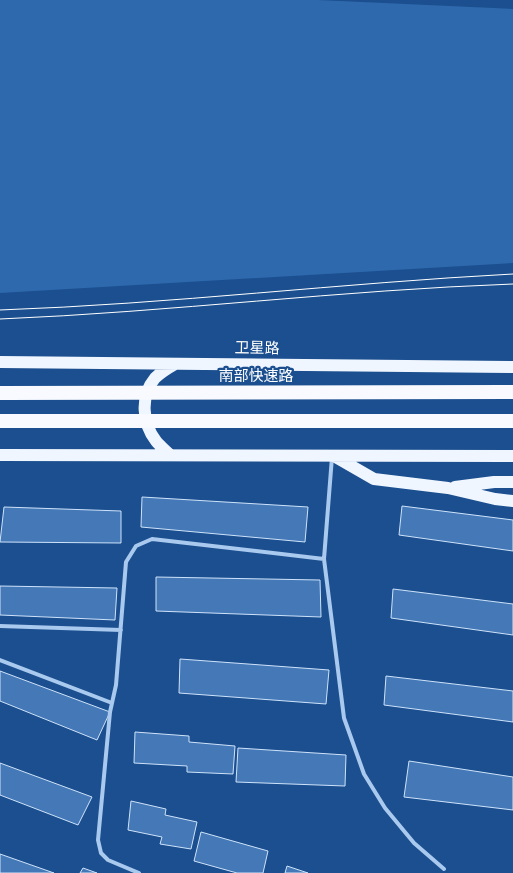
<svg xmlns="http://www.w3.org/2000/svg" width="513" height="873" viewBox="0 0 513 873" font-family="Figtree,'Noto Sans SC',sans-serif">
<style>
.green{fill:#2e69ad}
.building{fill:#4478b7;stroke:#cfe3fa}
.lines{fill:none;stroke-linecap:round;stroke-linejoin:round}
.service{stroke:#a9c9ee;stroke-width:4}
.primary{stroke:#f0f6ff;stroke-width:12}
.tram{stroke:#fff;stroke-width:1}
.trunk-bridge{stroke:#f8faff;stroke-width:14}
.labels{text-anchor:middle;stroke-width:4.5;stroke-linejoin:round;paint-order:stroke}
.street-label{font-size:15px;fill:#fff;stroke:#1b4f8f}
</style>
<rect width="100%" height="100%" fill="#1b4f8f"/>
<path class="green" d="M0,0H318L513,9V263L0,293Z"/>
<path class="building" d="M142,497L308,507L305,542L141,527Z
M402,506L513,520V551L399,535Z
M4,507L121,511V543L0,542Z
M156,577L320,580L321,617L156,611Z
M0,586L117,588L115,620L0,615Z
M393,589L513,604V635L391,618Z
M180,659L329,670L326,704L179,693Z
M0,671L110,712L97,740L0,701Z
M386,676L513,691V722L384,705Z
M135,732L189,736V742L235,746L233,774L187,772V766L134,763Z
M238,748L346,755L345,786L236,782Z
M409,761L513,777V810L404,797Z
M0,763L92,797L78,825L0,795Z
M131,801L166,809L165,815L197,822L191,849L160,844L162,837L128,830Z
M201,832L268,851L263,873H237L194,861Z
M0,854L54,873H0Z
M287,866L308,873H285Z
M83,868L97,873H80Z"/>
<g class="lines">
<path class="service" d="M332,457L324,559L344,718L364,774L385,808L414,843L444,869
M0,626L121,630
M0,660L112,703
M139,873L108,860L101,853L98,840L110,712L116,685L126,562L136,546L152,539L324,559"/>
<path class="primary" d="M0,362L513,367
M0,455L513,456
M170,455C165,450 160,446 156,441C142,423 140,396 155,378C160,373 168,368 175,364
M334,456L374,479L448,488L495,499L513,501
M455,487L494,482H513"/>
<path class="tram" d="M0,310C171,304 342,283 513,274
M0,319C171,312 342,290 513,284"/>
<path class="trunk-bridge" d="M0,393L513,392
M0,421H513"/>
</g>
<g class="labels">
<g class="street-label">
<text transform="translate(257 348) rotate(1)" y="5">卫星路</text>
<text x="256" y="381">南部快速路</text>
</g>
</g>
</svg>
